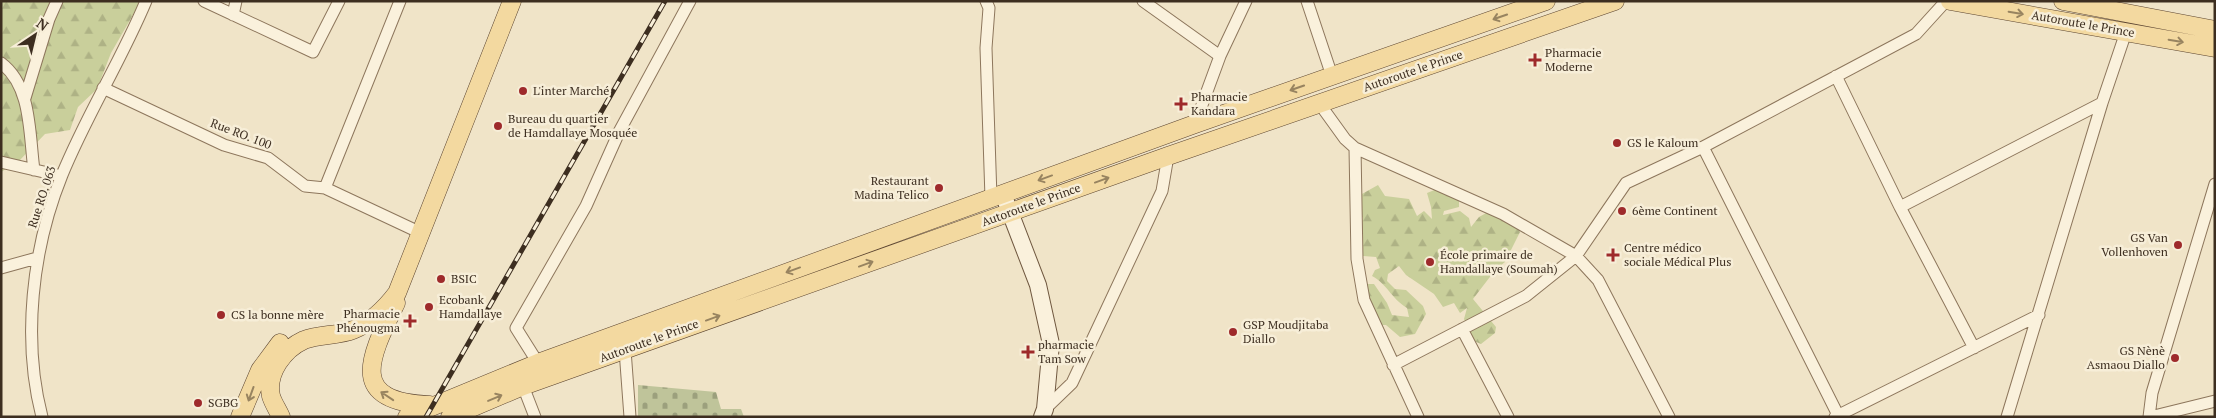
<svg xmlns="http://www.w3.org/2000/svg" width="2216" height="418" viewBox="0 0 2216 418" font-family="'PT Serif',serif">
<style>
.forest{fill:url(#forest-firs)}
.cemetery{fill:url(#cemetery-stones)}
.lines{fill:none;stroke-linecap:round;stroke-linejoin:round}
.street-casing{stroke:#8d765c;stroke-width:13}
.secondary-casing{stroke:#6f573f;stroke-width:18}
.primary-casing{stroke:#5b4430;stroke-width:19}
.street{stroke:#faf1dc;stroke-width:11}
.secondary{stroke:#faf1dc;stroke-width:16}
.primary{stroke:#f3d9a0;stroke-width:18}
.rail-casing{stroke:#3d2e20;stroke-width:5}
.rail{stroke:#f7eed8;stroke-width:3;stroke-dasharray:9;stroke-linecap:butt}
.oneway{stroke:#988460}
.poi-dot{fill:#9e2a2b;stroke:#f7eed8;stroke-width:2}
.labels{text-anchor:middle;stroke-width:5;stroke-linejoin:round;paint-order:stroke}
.street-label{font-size:12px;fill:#3d2e20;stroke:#f7eed8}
.poi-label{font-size:12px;fill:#3d2e20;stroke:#f7eed8;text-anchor:start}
</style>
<defs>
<pattern id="forest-firs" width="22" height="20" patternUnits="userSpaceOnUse" patternTransform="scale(1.25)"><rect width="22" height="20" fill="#c9cf9b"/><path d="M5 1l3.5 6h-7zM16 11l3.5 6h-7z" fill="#aeb285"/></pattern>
<pattern id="cemetery-stones" width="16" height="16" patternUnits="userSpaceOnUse" patternTransform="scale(1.25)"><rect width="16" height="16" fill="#bfc49a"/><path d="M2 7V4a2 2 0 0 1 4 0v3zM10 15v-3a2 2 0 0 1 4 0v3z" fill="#9ca07d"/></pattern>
</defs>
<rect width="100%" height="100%" fill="#f0e4c8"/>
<path class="forest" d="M1,1H141L111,53L97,89L78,107L70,130L45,134L19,161L1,172Z
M1378,185L1385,196L1409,199L1417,216L1424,211L1432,219L1431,207L1427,193L1437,189L1459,197V207L1444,211L1443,215L1460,211L1469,218L1471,227L1479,217L1488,212L1514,223L1520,232L1505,262L1496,269L1473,299L1496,327L1495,333L1481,344L1474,341L1464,319L1467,308L1460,313L1454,303L1443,307L1434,294L1406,275L1399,266L1388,274L1387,281L1395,289L1406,290L1423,306L1426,314L1415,334L1400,337L1386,325H1379L1369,319L1365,284H1374L1387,303L1392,315L1409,317L1407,308C1391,298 1387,284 1372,276L1375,270L1380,268L1376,257L1363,256L1359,229L1363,218L1354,208L1353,199Z"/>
<path class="cemetery" d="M638,385L716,392L721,409H741L744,417H638Z"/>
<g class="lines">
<g class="street-casing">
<path id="street" d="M204,1L313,52L339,1
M986,1L989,8L986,48L991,198
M1143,1L1220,56
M1307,1L1332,76
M233,15L236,1
M1,63C32,86 29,134 34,170
M1836,76L1900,207L1974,348
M103,88L224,145L268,158L305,186L325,188L421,233
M25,98L49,19L57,1
M1319,103L1345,139L1355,148L1503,214L1576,256L1598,280L1669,417
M1195,124L1220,56L1246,1
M1703,147L1838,415
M1355,148L1357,259L1364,300L1418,417
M1,162L61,176
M325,188L400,1
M1900,207L2102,103
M1,268L37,258
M1462,329L1508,417
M625,350L630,417
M538,363L516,328L586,206L620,130L690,1
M1393,365L1526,296L1576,256L1626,183L1703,147L1916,34L1946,1
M523,386L535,417
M1045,409L1072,383L1162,191L1168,156
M42,417C22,340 32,249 62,175C86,116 121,61 146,1
M1835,417L2039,315
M2007,417L2102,103L2126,32
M2149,417L2152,393L2215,184
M2150,417L2215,401"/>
</g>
<g class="secondary-casing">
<path id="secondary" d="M1003,194L1038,285L1051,344L1045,409L1042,417"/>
</g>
<g class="primary-casing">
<path id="primary" d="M1950,1L2215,48
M2063,1L2215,30
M396,303C370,357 346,402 430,405
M240,417L260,370L280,343
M281,417C278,410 273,403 271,396C266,373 284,349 304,340C319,334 338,336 353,330C372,322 385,309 397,293L512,1
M407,417L538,363L1195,124L1546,1
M450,417L523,386L1168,156L1615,1"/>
</g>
<use href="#street" class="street"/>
<use href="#secondary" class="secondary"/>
<use href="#primary" class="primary"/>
<g class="rail-casing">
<path id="rail" d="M426,417L665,1"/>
</g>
<use href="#rail" class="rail"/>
</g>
<defs><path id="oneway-shaft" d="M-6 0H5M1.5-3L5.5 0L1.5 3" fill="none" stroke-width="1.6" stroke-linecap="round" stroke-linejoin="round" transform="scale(1.25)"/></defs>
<g class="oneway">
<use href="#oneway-shaft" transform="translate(2016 13) rotate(10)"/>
<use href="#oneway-shaft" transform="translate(1500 17) rotate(161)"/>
<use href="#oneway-shaft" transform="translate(2176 41) rotate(10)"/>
<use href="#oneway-shaft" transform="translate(1297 88) rotate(161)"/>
<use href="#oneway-shaft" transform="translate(1045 178) rotate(160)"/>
<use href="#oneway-shaft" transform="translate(1102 180) rotate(-20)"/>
<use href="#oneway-shaft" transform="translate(866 264) rotate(-20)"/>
<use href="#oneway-shaft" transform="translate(793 270) rotate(160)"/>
<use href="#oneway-shaft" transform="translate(713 318) rotate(-20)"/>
<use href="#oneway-shaft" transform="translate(251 394) rotate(110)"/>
<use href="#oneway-shaft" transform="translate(387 396) rotate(-146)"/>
<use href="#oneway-shaft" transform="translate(495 398) rotate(-23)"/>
</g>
<g class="poi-dot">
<path d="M1532.5 52.5h5v5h5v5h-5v5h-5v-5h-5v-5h5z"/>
<circle cx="523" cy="91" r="5"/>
<path d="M1178.5 96.5h5v5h5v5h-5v5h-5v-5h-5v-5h5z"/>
<circle cx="498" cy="126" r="5"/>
<circle cx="1617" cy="143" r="5"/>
<circle cx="939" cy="188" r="5"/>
<circle cx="1622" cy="211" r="5"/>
<circle cx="2178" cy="245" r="5"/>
<path d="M1610.5 247.5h5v5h5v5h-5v5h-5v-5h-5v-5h5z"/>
<circle cx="1430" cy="262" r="5"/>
<circle cx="441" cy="279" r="5"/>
<circle cx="429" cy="307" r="5"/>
<circle cx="221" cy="315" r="5"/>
<path d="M407.5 313.5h5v5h5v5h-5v5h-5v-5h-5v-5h5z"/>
<circle cx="1233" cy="332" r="5"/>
<path d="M1025.5 344.5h5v5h5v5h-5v5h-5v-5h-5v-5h5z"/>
<circle cx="2175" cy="358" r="5"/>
<circle cx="198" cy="403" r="5"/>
</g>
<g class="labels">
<g class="street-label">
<text transform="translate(2083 24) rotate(10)" y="4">Autoroute le Prince</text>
<text transform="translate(1413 71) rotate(-19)" y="4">Autoroute le Prince</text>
<text transform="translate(241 134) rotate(21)" y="4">Rue RO. 100</text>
<text transform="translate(42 197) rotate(-72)" y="4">Rue RO. 063</text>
<text transform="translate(1031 205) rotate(-20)" y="4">Autoroute le Prince</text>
<text transform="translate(649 341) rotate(-20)" y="4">Autoroute le Prince</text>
</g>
<g class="poi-label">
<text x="1545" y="57">Pharmacie<tspan x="1545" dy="14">Moderne</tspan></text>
<text x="533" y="95">L'inter Marché</text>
<text x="1191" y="101">Pharmacie<tspan x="1191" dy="14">Kandara</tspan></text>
<text x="508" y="123">Bureau du quartier<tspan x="508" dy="14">de Hamdallaye Mosquée</tspan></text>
<text x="1627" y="147">GS le Kaloum</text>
<text x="929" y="185" text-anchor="end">Restaurant<tspan x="929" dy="14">Madina Telico</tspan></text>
<text x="1632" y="215">6ème Continent</text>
<text x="2168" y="242" text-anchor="end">GS Van<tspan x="2168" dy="14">Vollenhoven</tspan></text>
<text x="1624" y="252">Centre médico<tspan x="1624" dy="14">sociale Médical Plus</tspan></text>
<text x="1440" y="259">École primaire de<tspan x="1440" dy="14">Hamdallaye (Soumah)</tspan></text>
<text x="451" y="283">BSIC</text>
<text x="439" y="304">Ecobank<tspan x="439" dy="14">Hamdallaye</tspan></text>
<text x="400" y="318" text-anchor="end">Pharmacie<tspan x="400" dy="14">Phénougma</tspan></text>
<text x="231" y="319">CS la bonne mère</text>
<text x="1243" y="329">GSP Moudjitaba<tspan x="1243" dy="14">Diallo</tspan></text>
<text x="1038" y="349">pharmacie<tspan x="1038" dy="14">Tam Sow</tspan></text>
<text x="2165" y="355" text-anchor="end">GS Nènè<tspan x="2165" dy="14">Asmaou Diallo</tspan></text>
<text x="208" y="407">SGBG</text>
</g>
</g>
<rect width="2216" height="418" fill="none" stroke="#3d2e20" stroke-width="5"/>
<g transform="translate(35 35) rotate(35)" stroke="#f7eed8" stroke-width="4" paint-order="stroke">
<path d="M0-4L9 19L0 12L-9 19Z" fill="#3d2e20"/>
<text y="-8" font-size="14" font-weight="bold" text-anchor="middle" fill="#3d2e20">N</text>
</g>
</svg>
